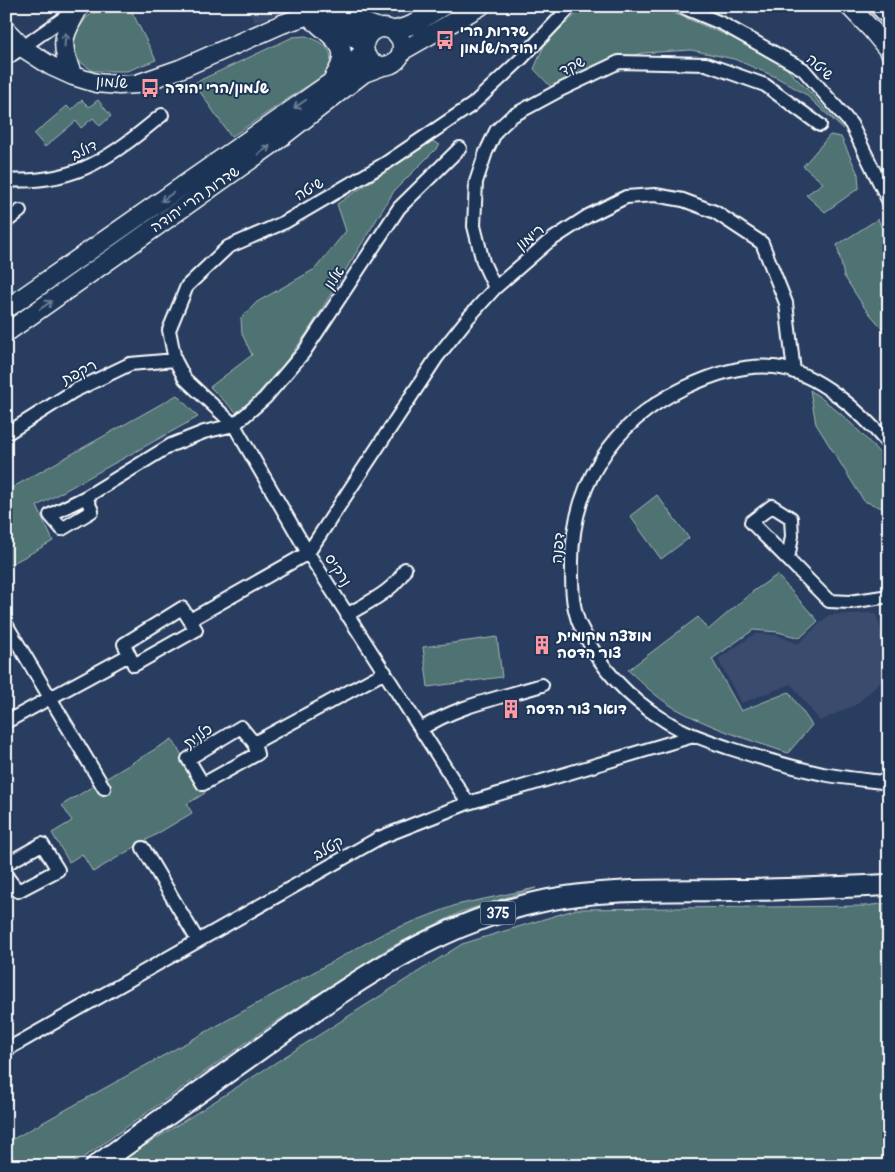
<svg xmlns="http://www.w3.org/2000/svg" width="895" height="1172" viewBox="0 0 895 1172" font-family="Pangolin,'Playpen Sans Hebrew',sans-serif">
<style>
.built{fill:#3b4b6e}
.green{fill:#507272;stroke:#a8b8b8}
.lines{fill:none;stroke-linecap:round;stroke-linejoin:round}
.street-casing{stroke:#fff;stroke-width:16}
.secondary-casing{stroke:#fff;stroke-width:21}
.primary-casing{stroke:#fff;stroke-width:24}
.street{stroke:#1d3557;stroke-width:12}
.secondary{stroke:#1d3557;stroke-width:18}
.primary{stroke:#1d3557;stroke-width:20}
.oneway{stroke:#6c7c92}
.labels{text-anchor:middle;stroke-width:4;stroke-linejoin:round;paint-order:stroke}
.shield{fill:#1d3557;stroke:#bbc2cd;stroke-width:1}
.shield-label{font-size:14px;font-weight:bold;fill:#fff}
.poi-label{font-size:15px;font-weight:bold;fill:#fff;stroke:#1d3557;text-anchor:start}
.street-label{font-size:15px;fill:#fff;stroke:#1d3557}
</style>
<rect width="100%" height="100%" fill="#293d60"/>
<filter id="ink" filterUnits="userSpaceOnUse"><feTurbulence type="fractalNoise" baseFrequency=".02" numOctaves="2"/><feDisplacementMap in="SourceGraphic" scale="10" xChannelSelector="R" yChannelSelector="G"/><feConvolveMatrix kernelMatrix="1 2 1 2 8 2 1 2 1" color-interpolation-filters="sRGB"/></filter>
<g filter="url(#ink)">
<path class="built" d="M246,6H299L255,22Z
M364,6H416L410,10L385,17Z
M876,613L889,661V674L857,704L820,721L791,684L741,703L718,659L755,634L777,635L798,644L829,615Z"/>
<path class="green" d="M105,6H129L156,60L127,71H93L79,61L73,45L77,31L87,17Z
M586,6H657L757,48L783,65L811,93L843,129L805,94L776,77L734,59L691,50L642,53L584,71L551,87L534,69L545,43L565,24Z
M306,36C326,43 339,54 325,74L231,137L194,83L293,37Z
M82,100L89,107L98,100L111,116L100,126L93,118L81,128L76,121L45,147L34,134L67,106L71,110Z
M830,135L841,137L858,174L859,188L825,212L806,195L823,183L803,166Z
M432,141L440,145L394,191L307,333L283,365L239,415L210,387L252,355L242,334L241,318L257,302L315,269L346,231L337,204Z
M878,219L889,245V322L882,328L864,307L844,276L837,245Z
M810,390C843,413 863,434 889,464V534L882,508L864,501L816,424Z
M177,395L198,417L37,506L53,541L6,567V491Z
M657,495L689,538L661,559L630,516Z
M777,575L818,621L800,638L778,632L753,630L712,659L741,711L789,692L812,725L788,753C749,740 708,727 673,707C656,697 642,683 628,670L698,617L708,630L752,592Z
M497,637L502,677L428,687L423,647Z
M172,739L205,793L187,804L192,813L93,872L82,854L69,862L52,833L72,821L62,805Z
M536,888L461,912L389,948L271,1025L83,1158L68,1166H6V1143L384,933L456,905Z
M889,903V1166H113L462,944L577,909L864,906Z"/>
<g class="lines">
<g class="street-casing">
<path id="street" d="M680,6L723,24L803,69L851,124L889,202
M6,59L78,8
M6,180C76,185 112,156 162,115
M6,222L20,211
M495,288L483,262L474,226L476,182L486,152L496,131L512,116L562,89L619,62L706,64L765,85L820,125
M6,434L74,391L130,364L175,360
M889,445C862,413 817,371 774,367C742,364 712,375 684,388C611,423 570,488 572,569C572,585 572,602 577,617C578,623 582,628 584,633C601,669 630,699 664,720C684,733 706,740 729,748C760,758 791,767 823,774C844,778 867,780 889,783
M86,497L92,511L62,529L50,515L86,497L171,445L204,432L234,425L265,398L304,352L399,208L460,148
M788,559L792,536L791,518L772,506L751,522L829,601L850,602L889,596
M182,608L196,630L134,665L124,644Z
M347,615C368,602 395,591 405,569
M190,620L308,553L437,357L468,318L495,288L548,242L588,216L626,197L655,195L683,200L715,212L762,243L786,303L794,372
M6,624L104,788
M6,722L129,655
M241,727L254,743L257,754L203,784L188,759Z
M421,729C458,705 500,698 542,685
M254,743L385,672
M468,803L308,553L234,425L185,379L175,360L169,330L187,286L228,247L285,222L386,163L472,105L521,59L571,6
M143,848L198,941
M6,864L42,844L58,870L18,891L7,877L6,872
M6,1050L379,838L468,803L693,736"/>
</g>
<g class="secondary-casing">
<path id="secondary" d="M849,6L872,30L889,51
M879,6L889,16
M314,21C333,25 349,32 364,45
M318,24C338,41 352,51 334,77
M364 47a19 19 0 1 1 38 0a19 19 0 1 1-38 0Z
M6,30L23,48L51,66L73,76L96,83L119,85L137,84L180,69L282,24L312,14L346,16L379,28
M393,31L412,25L443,6
M402,51L481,6
M73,76C59,43 62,36 80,6
M6,309L330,83L365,51
M6,333L270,146L364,73L383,66"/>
</g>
<g class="primary-casing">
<path id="primary" d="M96,1166C158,1122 220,1078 281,1034C366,974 445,920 548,900C608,888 671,891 732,890C784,890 836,887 889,885"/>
</g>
<use href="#street" class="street"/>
<use href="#secondary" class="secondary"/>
<use href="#primary" class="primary"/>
</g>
<defs><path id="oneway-shaft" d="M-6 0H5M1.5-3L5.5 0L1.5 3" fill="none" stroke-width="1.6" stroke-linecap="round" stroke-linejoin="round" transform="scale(1.25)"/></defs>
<g class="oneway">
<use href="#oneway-shaft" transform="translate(65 40) rotate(-86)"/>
<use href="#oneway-shaft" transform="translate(300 104) rotate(145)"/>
<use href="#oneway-shaft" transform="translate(264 150) rotate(-36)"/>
<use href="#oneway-shaft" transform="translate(167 197) rotate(145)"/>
<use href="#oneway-shaft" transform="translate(46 305) rotate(-35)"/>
</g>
</g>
<defs>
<g id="bus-bare" transform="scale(1.5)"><path d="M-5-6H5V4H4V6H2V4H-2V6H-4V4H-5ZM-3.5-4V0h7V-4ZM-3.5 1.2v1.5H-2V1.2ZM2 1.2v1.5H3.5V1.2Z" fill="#ff9aa2" stroke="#1d3557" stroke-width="2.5" paint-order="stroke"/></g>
<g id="building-bare" transform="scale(1.5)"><path d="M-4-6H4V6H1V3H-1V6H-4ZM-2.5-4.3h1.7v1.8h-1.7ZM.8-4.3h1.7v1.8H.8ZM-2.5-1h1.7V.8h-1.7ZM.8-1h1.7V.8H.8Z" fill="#ff9aa2" stroke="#1d3557" stroke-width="2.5" paint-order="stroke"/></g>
</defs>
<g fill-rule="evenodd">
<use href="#bus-bare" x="445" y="40"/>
<use href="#bus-bare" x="150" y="88"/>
<use href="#building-bare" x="542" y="645"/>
<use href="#building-bare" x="511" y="709"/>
</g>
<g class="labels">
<rect class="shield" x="480.5" y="901.5" width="35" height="23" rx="4"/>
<g class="shield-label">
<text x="498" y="918">375</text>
</g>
<g class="poi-label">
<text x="460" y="36">שדרות הרי<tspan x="460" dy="17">יהודה/שלמון</tspan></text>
<text x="165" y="93">שלמון/הרי יהודה</text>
<text x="557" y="641">מועצה מקומית<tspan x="557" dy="17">צור הדסה</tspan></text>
<text x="526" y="714">דואר צור הדסה</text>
</g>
<g class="street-label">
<text transform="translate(572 66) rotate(-25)" y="5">שקד</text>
<text transform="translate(820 67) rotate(43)" y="5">שיטה</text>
<text transform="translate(112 82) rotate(4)" y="5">שלמון</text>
<text transform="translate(84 150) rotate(-26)" y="5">דולב</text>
<text transform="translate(309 189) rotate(-30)" y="5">שיטה</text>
<text transform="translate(195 199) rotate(-35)" y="5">שדרות הרי יהודה</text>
<text transform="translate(530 237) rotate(-39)" y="5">רימון</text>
<text transform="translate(334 278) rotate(-56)" y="5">אלון</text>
<text transform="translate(79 372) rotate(-27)" y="5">רקפת</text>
<text transform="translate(558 548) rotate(-85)" y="5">דפנה</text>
<text transform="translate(338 570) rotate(57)" y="5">נרקיס</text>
<text transform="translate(198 736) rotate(-35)" y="5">כלנית</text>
<text transform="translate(328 848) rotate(-30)" y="5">קטלב</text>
</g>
</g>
<rect width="895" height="1172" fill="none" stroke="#1d3557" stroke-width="25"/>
<rect x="12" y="12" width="870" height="1147" fill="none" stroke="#fff" stroke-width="2" filter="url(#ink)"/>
</svg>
